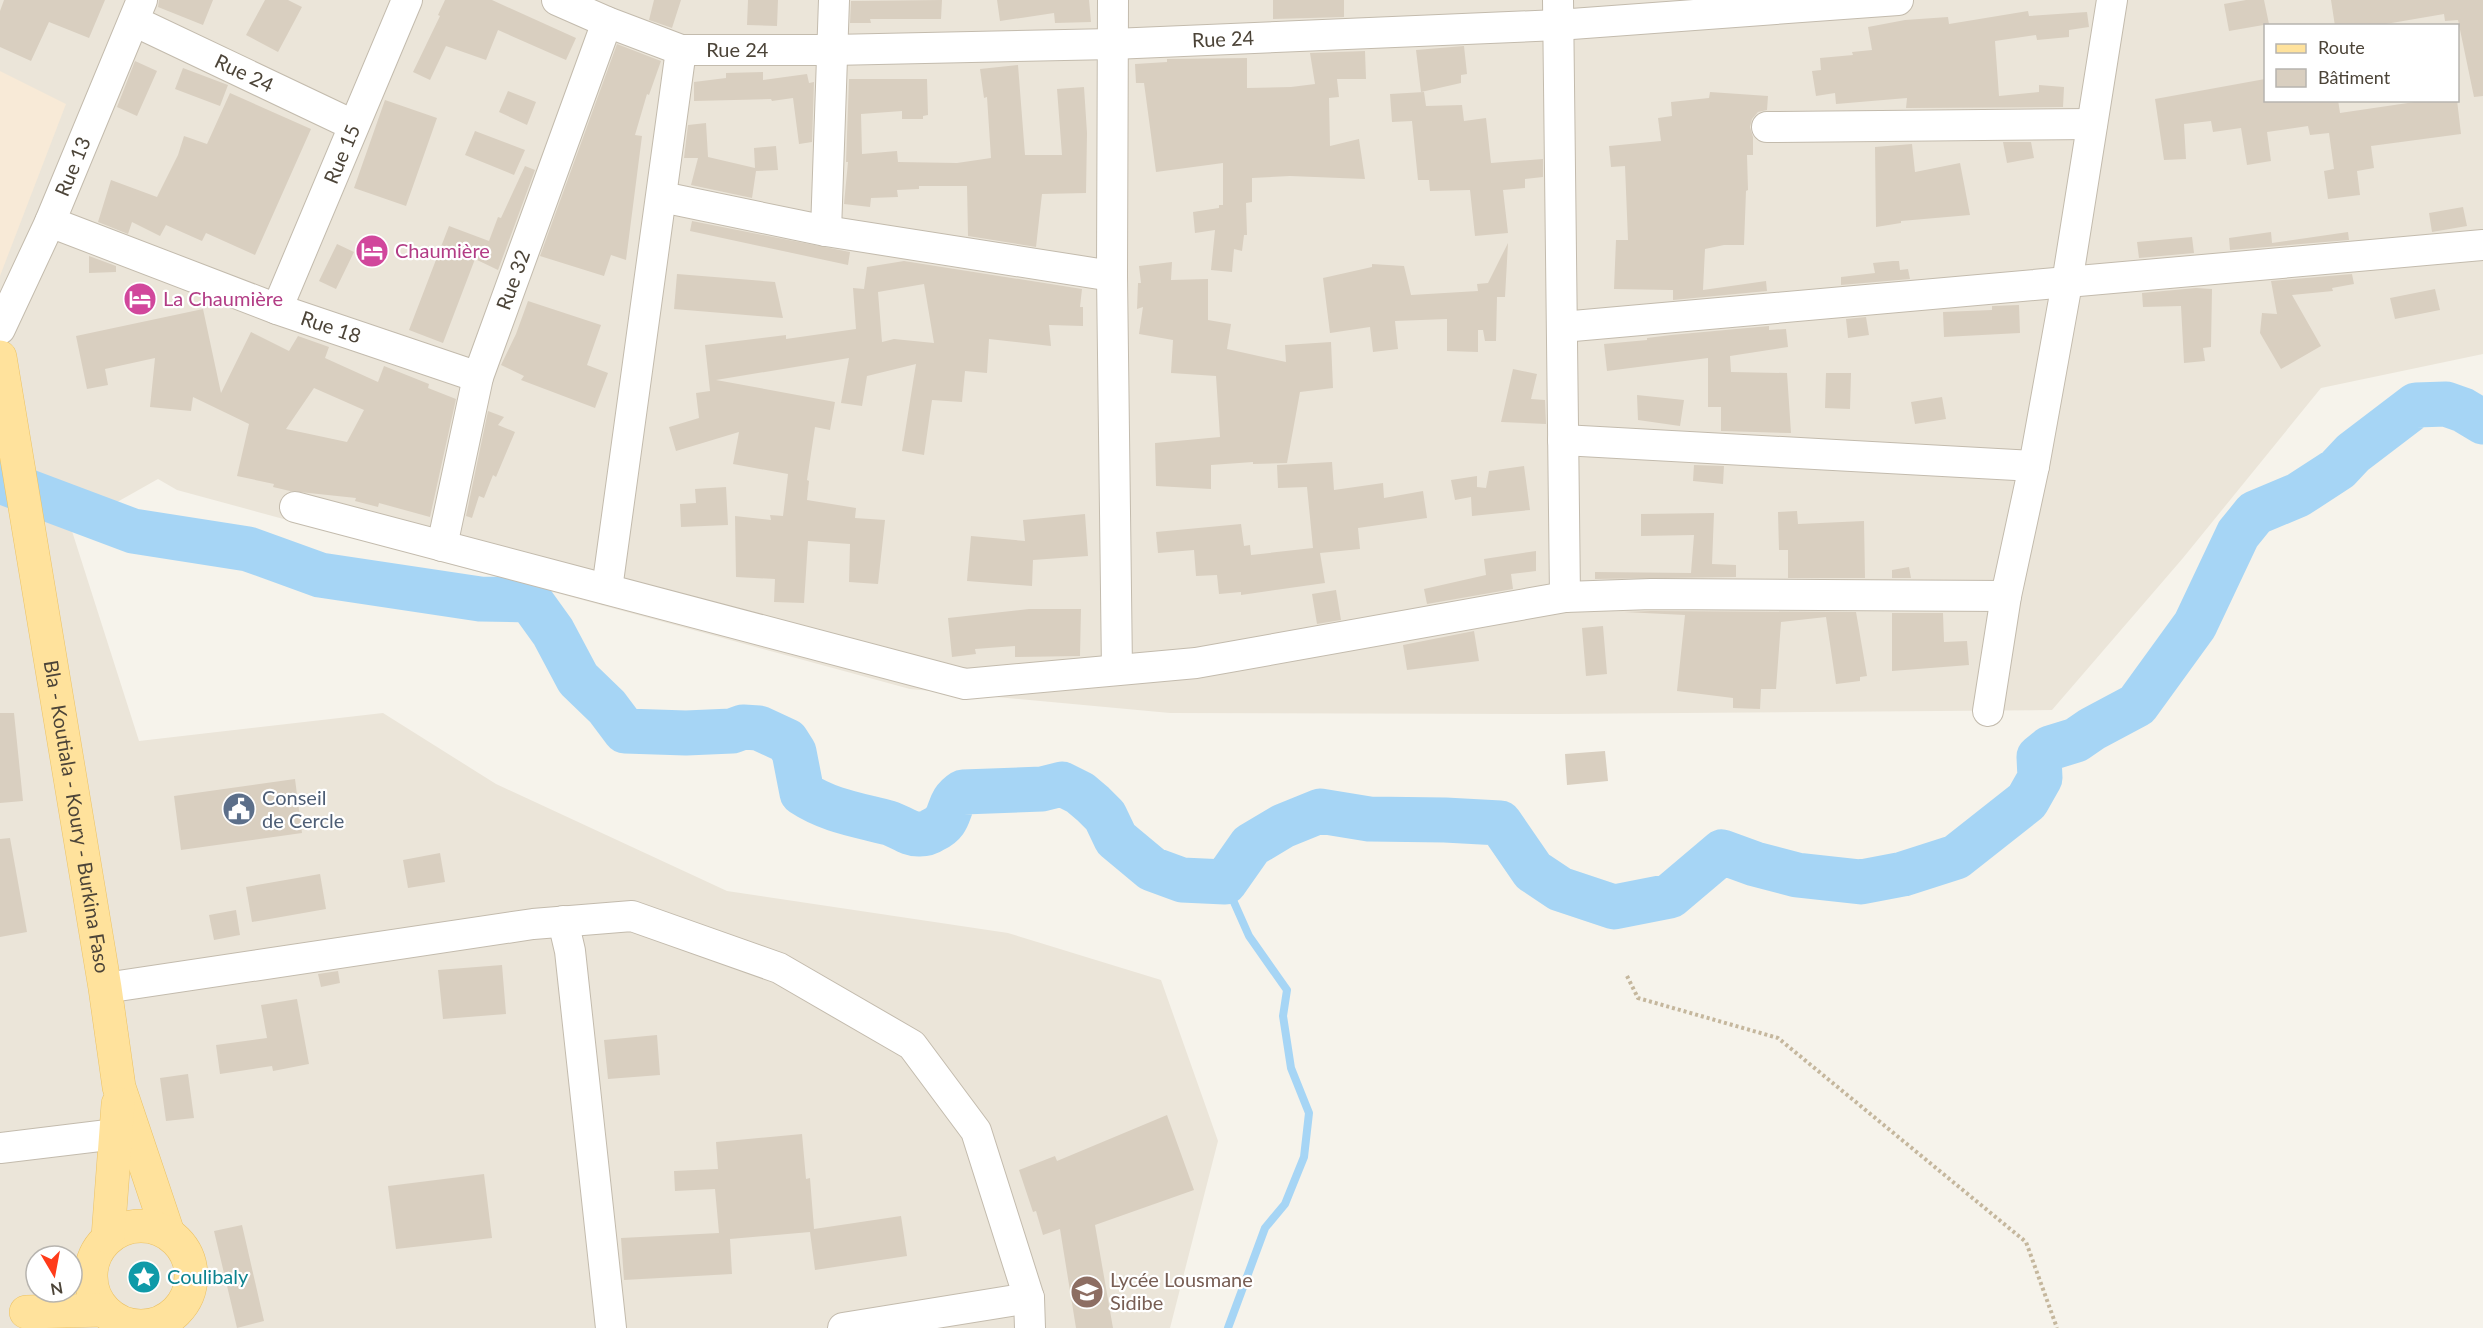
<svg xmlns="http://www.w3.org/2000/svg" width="2483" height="1328" viewBox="0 0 2483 1328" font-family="Lato,sans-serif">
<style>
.residential{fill:#ebe5d9;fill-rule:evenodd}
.commercial{fill:#f8ead7}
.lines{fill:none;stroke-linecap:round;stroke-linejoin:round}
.stream{stroke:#a6d5f5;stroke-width:8}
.river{stroke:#a6d5f5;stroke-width:45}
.building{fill:#d9cfc0;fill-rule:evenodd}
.minor-casing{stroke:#c3bbad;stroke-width:32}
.major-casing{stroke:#ebc265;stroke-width:34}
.path{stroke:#c5b79d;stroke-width:4;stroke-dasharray:3 3;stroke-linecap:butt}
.minor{stroke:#fff;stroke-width:30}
.major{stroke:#ffe29c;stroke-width:33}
.labels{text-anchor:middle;stroke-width:4.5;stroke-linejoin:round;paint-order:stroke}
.street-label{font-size:20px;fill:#4c4438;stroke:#fff}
.hotel-label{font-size:20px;fill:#b23c85;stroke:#fff;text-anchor:start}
.service-label{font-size:20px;fill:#4e5e75;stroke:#fff;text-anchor:start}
.culture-label{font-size:20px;fill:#0d838f;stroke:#fff;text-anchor:start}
.education-label{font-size:20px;fill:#785e54;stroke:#fff;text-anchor:start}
</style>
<rect width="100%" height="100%" fill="#f6f3eb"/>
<path class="residential" d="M0,0H2483V354L2321,388L2183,558L2052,710L1556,714L1170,713L910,689L177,490L158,479L71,528L139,741L383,713L496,784L727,891L1008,933L1161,980L1218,1141L1170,1328H0ZM2266,26H2458V100H2266ZM36,1256H72V1292H36Z"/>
<path class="commercial" d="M0,71L66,104L0,276Z"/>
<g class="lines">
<path class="stream" d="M1225,882L1249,936L1287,990L1283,1016L1291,1068L1309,1113L1304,1157L1285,1204L1265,1228L1228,1328"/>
<path class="river" d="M0,481L133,531L248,549L320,575L480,599L530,600L553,632L578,679L607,707L625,731L686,733L732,731L743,727L759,728L787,741L794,752L802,793C829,811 859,815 889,823C899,826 910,835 920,834C924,834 930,832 933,830C955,820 944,804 963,792L1042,789L1062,784L1080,793L1093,804L1105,816L1116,839L1152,869L1182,880L1225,882L1251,845L1283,826L1320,811L1369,819L1445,820L1500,823L1533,871L1560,889L1614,907L1670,896L1722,852L1755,864L1797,875L1861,882L1903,874L1956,857L2027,801L2040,778L2039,757L2050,748L2076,740L2092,729L2137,705L2195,625L2238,534L2255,513L2298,495L2338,469L2353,453L2416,405L2446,404L2463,410L2483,422"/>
</g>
<path class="building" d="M4,0H105L89,38L49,22L31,61L0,47V11Z
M159,0H213L203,25L158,7Z
M265,0H288L302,7L278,52L246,35Z
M445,0H492L576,38L566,60L498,30L486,60L446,46L430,80L413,72L440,16L438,15Z
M654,0H681L672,28L649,20Z
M748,0H778L777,26L747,25Z
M942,0L941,19H870L871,23H850L851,1Z
M997,0H1089L1091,22L1055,23L1054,13L1000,21Z
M1273,0H1344V17L1273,19Z
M2246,0H2264L2269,24L2229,31L2224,4Z
M2331,0H2483V96L2474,97L2458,20L2445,21L2444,14L2374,26H2335Z
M2028,11L2029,16L2087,12L2089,27L2069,30V37L2037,40L2036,35L1995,41L1999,96L2039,92V85L2064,87L2063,107L1906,108L1907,98L1836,104L1835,93L1816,96L1812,71L1821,70L1820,58L1853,55L1852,52L1872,50L1868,27L1905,20L1948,17L1949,24Z
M617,44L661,61L649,95L647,94L635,135L642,136L626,260L611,255L604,276L540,256Z
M1464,46L1467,74L1461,75V83L1421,92L1416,50Z
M1365,51L1366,79H1337L1339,97L1329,98L1330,146L1359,139L1365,179L1290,176L1252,178V202L1246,203L1247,235H1244L1242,251L1234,249L1232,272L1211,270L1215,230L1195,233L1193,212L1219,208V205H1223V163L1156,172L1144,83H1136L1135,64L1167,62V59L1247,58V88L1291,87L1315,84L1310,53Z
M135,61L157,71L137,116L117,107Z
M1018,65L1025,155H1062L1057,89L1084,87L1087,133L1086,193L1042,194L1036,247L968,236L967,186H919V189L897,190L898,197L871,198L870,207L844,204L848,162H846L849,79H927L928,115L923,116V119H902V111L861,114L862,154L897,151L898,162L957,163L991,158L987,97L984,98L980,69Z
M183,68L228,85L220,106L175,89Z
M763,72V80L807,74L809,83L814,82L812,142L799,144L793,98L772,101L771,99L694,101V82L726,78V73Z
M2265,79V100H2338L2340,113L2428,100H2457L2461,134L2371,146L2374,168L2357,171L2360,195L2328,199L2324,171L2334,169L2329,133L2310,135L2308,126L2267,132L2271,161L2247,165L2241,128L2213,132L2211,121L2184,124L2186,159L2164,160L2155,99Z
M508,91L536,102L527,125L499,112Z
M1424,92L1426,106L1462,105L1464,121L1486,118L1491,163L1543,159V177L1525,179V188L1503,190L1508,233L1475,236L1470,190L1430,191L1429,180H1418L1412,121L1392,122L1390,94Z
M1710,92L1768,96L1767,110L1758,112L1752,119L1750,127L1753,137V155H1747L1748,190L1746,191L1744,245H1724L1705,249L1703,290L1766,281L1767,291L1673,300V290L1614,289L1616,240H1628L1625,166L1611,167L1609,146L1661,141L1658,118L1672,116L1671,102L1709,98Z
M230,93L311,129L255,255L206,233L202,241L166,225L160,236L132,222L128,234L98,222L111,180L157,197L178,155L184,136L207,144Z
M385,100L437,118L406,206L354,188Z
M706,123L708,157L755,168L754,148L776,146L778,170L756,171L752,198L691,185L698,158H684L688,125Z
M475,131L525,150L514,175L465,155Z
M2003,142H2031L2034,158L2007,163Z
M1912,144L1915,172L1960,163L1970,215L1901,221V223L1876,227L1875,147Z
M525,166L535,170L498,270L475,259L443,343L409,330L449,226L489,241L498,217L501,218Z
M2463,207L2467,226L2432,232L2429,213Z
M692,221L850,252L848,265L690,231Z
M2271,232L2272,243L2348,232L2349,240L2230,250L2229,238Z
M2192,237L2194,253L2139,258L2137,242Z
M1508,243L1505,297H1497L1496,341H1485L1483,330H1478V352L1447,351V319L1395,321L1398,349L1373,352L1370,327L1330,333L1323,278L1372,267V264L1404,266L1411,295L1478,291L1477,284L1488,283Z
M337,244L354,252L336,289L319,281Z
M89,256L116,266V272L89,273Z
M904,261L1082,289L1080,307H1083V326L1049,325L1051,346L989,339L987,373L965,371L962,402L932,400L924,455L902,451L916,364L867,376L862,406L841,403L849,358L716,380L835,402L830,430L815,427L807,480L809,481L807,500L856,508L855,518L885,520L878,584L849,582L850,544L808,541L804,603L774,602L775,579L736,577L735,516L771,520L770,515L783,516L788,474L733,464L739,432L676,451L669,427L699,418L696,393L710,391L705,345L786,335V339L856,329L853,288L864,289L867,267ZM924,284L934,343L894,339L882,342L878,292Z
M1893,261H1899L1900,270L1908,269L1910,279L1841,285V277L1875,273L1873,263Z
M1172,262L1171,280L1208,279V320L1231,324L1227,349L1286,362L1285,345L1331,342L1333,388L1300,392L1287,463L1253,464V462L1211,465V489L1156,486L1155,443L1220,437L1216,376L1171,373L1173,340L1139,334L1143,307L1137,309L1138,283H1141L1139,266Z
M677,274L775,282L783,318L674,309Z
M2352,274L2354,284L2332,288L2333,291L2292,295L2321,346L2281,369L2260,333L2262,313L2277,314L2271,281Z
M2196,288L2212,289L2211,347L2203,348L2205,361L2184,363L2181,306L2143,307L2142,293Z
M2435,289L2440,310L2395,319L2390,298Z
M528,301L601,325L587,365L608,373L595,408L521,380L524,376L501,365L516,334Z
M2019,305L2020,333L1944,337L1943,312L1992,310V306Z
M203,309L221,393L251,332L289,351L298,336L329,347L325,358L378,382L384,366L429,384L428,388L456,399L430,517L379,503L378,507L355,501L356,498L290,491L273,487L274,484L237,476L249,424L193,397L191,411L150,407L155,358L105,369L108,385L87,389L76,336ZM314,388L364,410L347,442L286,429Z
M1866,317L1869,335L1848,338L1846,319Z
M1769,326V330L1786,329L1788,347L1730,356L1731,372L1787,373L1791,433L1721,431V407H1708V358L1607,371L1604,344L1647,340V338L1671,335Z
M1513,369L1537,374L1531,399L1545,400L1546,424L1501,422Z
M1826,373H1851L1850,409L1825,408Z
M1637,395L1684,400L1680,426L1638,420Z
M1942,397L1946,419L1915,424L1911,402Z
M488,411L504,417L498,425L515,432L496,477L493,475L484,498L479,496L472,518L466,516Z
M1332,462L1334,490L1383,483L1384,498L1423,491L1427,518L1358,528L1360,549L1320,553L1325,583L1241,595V592L1219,594L1217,575L1196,576L1194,550L1158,553L1156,532L1241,524L1244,546L1250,545L1251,555L1313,548L1307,487L1278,488L1277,465Z
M1694,465L1724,466L1723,484L1693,481Z
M1524,466L1530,510L1472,516L1471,497L1455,500L1451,480L1477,476V487L1486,488L1489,471Z
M726,487L728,525L681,527L680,504L696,503L695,489Z
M1797,511L1798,524L1864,521L1865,578H1788V550H1779L1778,512Z
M1714,513L1712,564L1736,565V577L1595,579V572L1691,573L1694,535L1641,536V514Z
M1085,514L1088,556L1033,560L1032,586L967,581L971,536L1025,541L1023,520Z
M1536,551V571L1511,574L1513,589L1427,604L1424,589L1486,575L1484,559Z
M1909,567L1911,578H1892V570Z
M1336,590L1341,620L1317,624L1312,594Z
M1029,609H1081L1080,656L1015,657V646L975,649L976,654L952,657L948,618Z
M1651,611L1856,612L1867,676L1860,677V681L1836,684L1826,617L1781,622L1776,689H1761L1760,709L1733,708V698L1677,691L1685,615L1624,612Z
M1892,613H1943L1944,642L1967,641L1969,665L1892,671Z
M1603,626L1607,674L1586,676L1582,628Z
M1474,631L1479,661L1407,670L1403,645Z
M0,713H14L23,801L0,803Z
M1605,751L1608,781L1567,785L1565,754Z
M295,779L302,833L181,850L174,796Z
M10,838L27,932L0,937V839Z
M440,853L445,882L408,888L403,860Z
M320,874L326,909L252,922L246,887Z
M236,910L240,935L214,940L209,915Z
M502,965L506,1014L443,1019L438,970Z
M338,971L340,983L321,987L318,974Z
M297,999L309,1064L273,1071L272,1066L220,1074L216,1045L267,1038L261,1005Z
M657,1035L660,1075L608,1079L604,1040Z
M188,1074L194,1118L166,1121L160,1078Z
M1167,1115L1194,1190L1095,1225L1113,1328H1076L1060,1229L1043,1235L1036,1211L1033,1212L1019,1170L1055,1156L1057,1161Z
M802,1134L806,1179L810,1178L814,1229L901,1216L907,1256L815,1270L810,1232L730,1239L732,1274L624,1280L621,1238L719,1233L715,1189L675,1191L674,1171L718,1169L716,1142Z
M484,1174L492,1238L396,1249L388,1186Z
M242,1225L264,1321L237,1328L214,1231Z"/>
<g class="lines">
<g class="minor-casing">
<g id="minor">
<path id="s1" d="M557,0L607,22L681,50H832L1113,44L1558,25L1898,0"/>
<path d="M1113,0L1112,276L1117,670"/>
<path d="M1558,0L1565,597"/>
<path id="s2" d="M134,21L353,125"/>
<path d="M1767,127L2092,124"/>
<path d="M662,197L826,231L1112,276"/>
<path id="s3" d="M50,222L277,309L478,377"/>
<path d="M826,231L834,0"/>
<path id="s4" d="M277,309L407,0"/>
<path d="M1562,327L2483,245"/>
<path id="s5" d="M0,329L50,222L142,0"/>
<path d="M1563,440L2034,466"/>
<path d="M295,507L965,684L1196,663L1565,597L1651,594L2006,596"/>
<path id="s6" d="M442,546L478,377L607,22"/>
<path d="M607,589L681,50"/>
<path d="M1988,711L2006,596L2034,466L2067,283L2112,0"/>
<path d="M563,921L570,951L611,1328"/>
<path d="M105,988L533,924L632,916L779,968L912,1045L976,1131L1029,1298L1030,1328"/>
<path d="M0,1148L116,1134"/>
<path d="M843,1328L1029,1298"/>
</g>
</g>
<g class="major-casing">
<g id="major">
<path id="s7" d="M0,357L105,988L119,1087L168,1233"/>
<circle cx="141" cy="1276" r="50"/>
<path d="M108,1237L118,1104"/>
<path d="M26,1312L104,1310"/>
</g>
</g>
<path class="path" d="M1627,976L1638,998L1778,1038L2026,1242L2057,1328"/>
<use href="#minor" class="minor"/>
<use href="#major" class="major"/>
</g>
<defs>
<g id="hotel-disc" transform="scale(1.725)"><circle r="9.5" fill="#d1479c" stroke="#fff"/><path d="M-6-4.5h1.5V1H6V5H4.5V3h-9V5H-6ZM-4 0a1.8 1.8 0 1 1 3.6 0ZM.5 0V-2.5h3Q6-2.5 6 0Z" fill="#fff"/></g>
<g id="civic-disc" transform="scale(1.725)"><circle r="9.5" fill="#5c6f8a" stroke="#fff"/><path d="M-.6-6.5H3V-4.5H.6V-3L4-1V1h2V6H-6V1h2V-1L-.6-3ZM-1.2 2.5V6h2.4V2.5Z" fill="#fff"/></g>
<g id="sight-disc" transform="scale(1.725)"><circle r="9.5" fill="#0f9aa8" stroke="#fff"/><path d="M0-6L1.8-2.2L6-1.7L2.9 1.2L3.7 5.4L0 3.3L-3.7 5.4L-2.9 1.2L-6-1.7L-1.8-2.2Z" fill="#fff"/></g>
<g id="school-disc" transform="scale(1.725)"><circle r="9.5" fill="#8d6e63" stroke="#fff"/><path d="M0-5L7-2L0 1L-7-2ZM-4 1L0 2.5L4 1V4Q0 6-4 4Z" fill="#fff"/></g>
</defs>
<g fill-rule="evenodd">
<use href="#hotel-disc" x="372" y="251"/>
<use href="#hotel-disc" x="140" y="299"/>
<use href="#civic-disc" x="239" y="809"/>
<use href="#sight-disc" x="144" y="1277"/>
<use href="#school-disc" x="1087" y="1292"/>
</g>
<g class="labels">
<g class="street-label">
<text dy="7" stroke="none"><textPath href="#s1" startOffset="676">Rue 24</textPath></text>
<text dy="7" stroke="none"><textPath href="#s1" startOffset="190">Rue 24</textPath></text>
<text dy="7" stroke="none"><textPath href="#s2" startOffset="122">Rue 24</textPath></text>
<text dy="7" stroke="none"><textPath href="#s4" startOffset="168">Rue 15</textPath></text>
<text dy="7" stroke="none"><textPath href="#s5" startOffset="178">Rue 13</textPath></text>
<text dy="7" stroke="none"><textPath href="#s6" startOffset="276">Rue 32</textPath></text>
<text dy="7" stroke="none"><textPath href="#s3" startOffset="300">Rue 18</textPath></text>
<text dy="7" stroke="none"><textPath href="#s7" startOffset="466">Bla - Koutiala - Koury - Burkina Faso</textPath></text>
</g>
<g class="hotel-label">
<text x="395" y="258">Chaumière</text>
<text x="163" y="306">La Chaumière</text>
</g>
<g class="service-label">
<text x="262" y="805">Conseil<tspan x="262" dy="23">de Cercle</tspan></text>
</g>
<g class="culture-label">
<text x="167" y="1284">Coulibaly</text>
</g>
<g class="education-label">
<text x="1110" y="1287">Lycée Lousmane<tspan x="1110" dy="23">Sidibe</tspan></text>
</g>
</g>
<rect x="2264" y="24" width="195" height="78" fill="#ffffff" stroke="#b7b4af" stroke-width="1.5"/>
<rect x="2276" y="44" width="30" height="9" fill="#ffe29c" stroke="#b7b4af" stroke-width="1.5"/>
<text x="2318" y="54" font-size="18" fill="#4c4438">Route</text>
<rect x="2276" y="69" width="30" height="18" fill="#d9cfc0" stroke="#b7b4af" stroke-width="1.5"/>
<text x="2318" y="84" font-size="18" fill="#4c4438">Bâtiment</text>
<g transform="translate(54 1274) rotate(170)"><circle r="28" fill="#ffffff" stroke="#b7b4af" stroke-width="1.5"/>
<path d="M0-4.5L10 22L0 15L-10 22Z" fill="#ff3b1a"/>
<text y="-9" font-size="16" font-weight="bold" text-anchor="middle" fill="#4c4438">N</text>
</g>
</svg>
